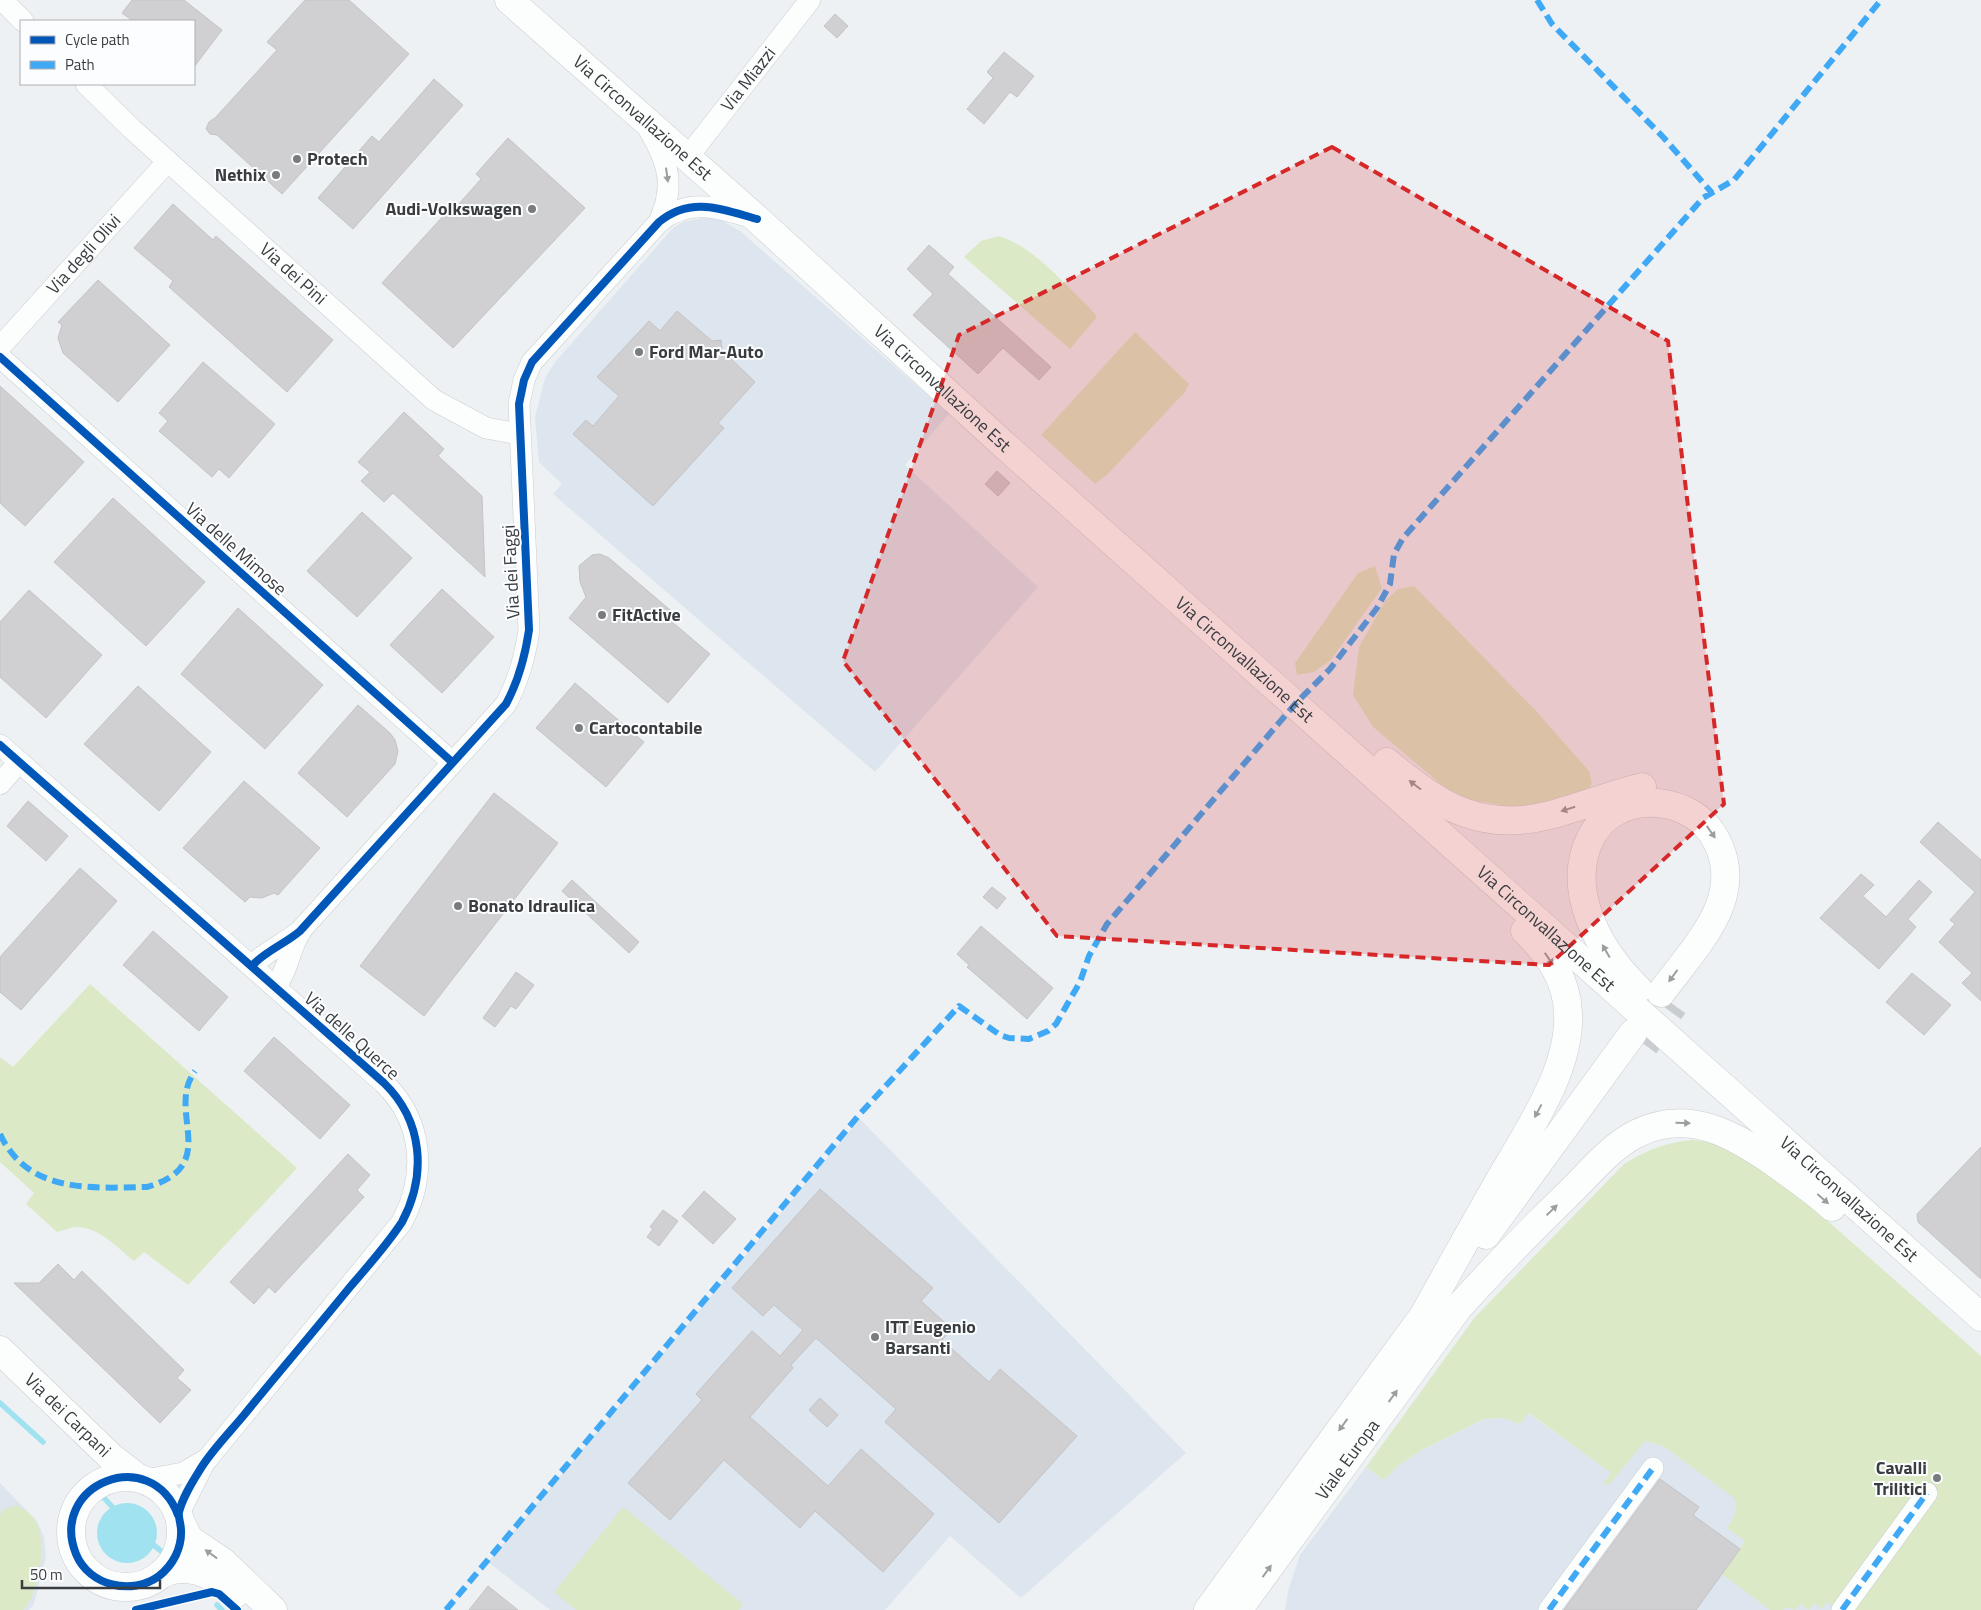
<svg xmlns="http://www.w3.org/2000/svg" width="1981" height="1610" viewBox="0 0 1981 1610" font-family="'Titillium Web',sans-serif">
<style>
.built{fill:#dde5ee}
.green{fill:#dce9c6}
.water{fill:#a0e2ef}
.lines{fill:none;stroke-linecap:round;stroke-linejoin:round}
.stream{stroke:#a0e2ef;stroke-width:5.5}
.building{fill:#d0cfd1;stroke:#c4c3c5}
.primary-tunnel{stroke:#cacdd0;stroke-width:28;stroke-dasharray:28 14;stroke-linecap:butt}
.street-casing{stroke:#cbcdd0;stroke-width:22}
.secondary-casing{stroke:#cbcdd0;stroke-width:29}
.primary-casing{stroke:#cbcdd0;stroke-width:29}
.street{stroke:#fcfdfd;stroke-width:21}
.secondary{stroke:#fcfdfd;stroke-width:28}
.primary{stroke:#fcfdfd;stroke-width:28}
.quiet{stroke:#3fa9f5;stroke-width:6;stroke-dasharray:12 6;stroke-linecap:butt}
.cycleway-casing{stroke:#fcfdff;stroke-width:11}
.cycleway{stroke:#0057b8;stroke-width:8}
.oneway{fill:#9b9d9e}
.marked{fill:#d62828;fill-opacity:0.2;stroke:#d62828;stroke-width:4;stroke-dasharray:10 6;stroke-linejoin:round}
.poi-dot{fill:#797c7f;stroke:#fcfdff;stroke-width:2}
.labels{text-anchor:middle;stroke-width:4;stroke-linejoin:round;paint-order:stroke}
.street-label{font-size:18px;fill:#3a3d40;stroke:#fcfdff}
.poi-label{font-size:18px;font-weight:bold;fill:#3a3d40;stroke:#fcfdff;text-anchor:start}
</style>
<rect width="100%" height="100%" fill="#eef1f4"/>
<path class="built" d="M707,217L721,220L740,231L949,414L905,465L1038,587L875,772L553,494L562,484L539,462L535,417L545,378L556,361L673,228L683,222Z
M860,1119L1186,1453L1021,1598L950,1536L885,1610H550L488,1562Z
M1528,1413L1612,1473L1603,1484L1645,1441L1663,1446L1735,1498L1738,1505L1736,1513L1727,1528L1839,1610H1285L1288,1591L1300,1555L1366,1467L1384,1480L1399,1465L1420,1451L1484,1419L1503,1418L1520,1424Z
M0,1483L37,1521L44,1537L46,1557L34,1604L29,1610H0Z"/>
<path class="green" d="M999,236C1034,247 1062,282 1088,306L1097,317L1070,349L964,257L981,241Z
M1135,332L1189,384L1185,392L1107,475L1095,484L1041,435Z
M1375,566L1382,588L1331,660L1314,672L1297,675L1295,663L1358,573Z
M1414,586L1537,712L1589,771L1592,784L1584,794L1533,811L1456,797L1373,727L1353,695L1359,647L1385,601L1398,589Z
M90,984L297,1168L188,1285L144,1252L134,1261C117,1248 100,1227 76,1227C70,1227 63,1231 57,1232L26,1204L34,1193L0,1162V1057L13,1067Z
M1693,1140L1714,1143L1742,1154L1788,1186L1981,1356V1610H1839L1827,1602L1822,1609L1814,1603L1809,1610L1800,1604L1795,1610L1785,1607L1783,1610H1770L1722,1574L1745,1541L1727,1528C1733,1517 1740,1510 1734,1498L1663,1446L1645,1441L1609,1485L1603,1484L1611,1473L1529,1413L1520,1424L1503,1418L1484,1419L1420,1451L1399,1465L1384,1480L1366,1467L1475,1317L1624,1164C1649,1149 1664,1143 1693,1140Z
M17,1505C22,1509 29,1512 33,1517C49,1537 40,1593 23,1610H0V1515L3,1510Z
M623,1507L743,1604L739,1610H576L554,1592Z"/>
<path class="water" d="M97 1533a30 30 0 1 1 60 0a30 30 0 1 1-60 0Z"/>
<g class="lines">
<path class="stream" d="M0,1403L43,1442
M105,1499L117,1512
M150,1542L161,1551
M217,1605L222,1610"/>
</g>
<path class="building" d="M132,0H184L222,30L194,67V21H133L122,13Z
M305,0H349L409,54L282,194L217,135L210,134L206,129L209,122L215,118L277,50L267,42Z
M835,14L848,26L837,38L824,26Z
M1004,52L1034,76L1017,97L1010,92L984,124L967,109L993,78L987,72Z
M434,79L463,105L353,229L318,198L372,136L379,142Z
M508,138L585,208L453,348L382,283L456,202L458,205L481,179L476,174Z
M173,204L213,240L216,236L333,340L287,392L169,287L173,281L134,248Z
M929,245L954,267L948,274L1051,367L1039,380L1003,348L978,374L913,315L933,294L907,269Z
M98,280L170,345L118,402L63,353L58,338L62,325L58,322Z
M677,311L712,341L721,340L722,350L755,382L718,423L724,428L653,506L573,434L586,420L593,426L619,396L597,377L649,321L660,331Z
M203,362L275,424L229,478L219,469L212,477L159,431L168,421L159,413Z
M0,386L84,462L25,526L0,503Z
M404,412L444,449L438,456L482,496L485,577L393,493L384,502L361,481L370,472L358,462Z
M997,471L1010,483L998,496L985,484Z
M113,498L205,582L146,646L54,562Z
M362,512L412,558L357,617L307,571Z
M600,554L609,558L676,615L671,621L710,654L668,703L569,618L586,597L580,582L579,566L592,555Z
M442,589L494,637L442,693L390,645Z
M29,590L102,655L46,718L0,677V622Z
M238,608L323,685L265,749L181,674Z
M575,683L644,742L606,787L536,728Z
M138,686L211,752L159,811L84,744Z
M358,705L390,733L395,740L398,751L395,764L347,817L298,773Z
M244,781L320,848L278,895L274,893L262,898L250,897L245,902L183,848Z
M494,793L558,843L424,1016L360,966Z
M28,801L68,836L46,861L7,826Z
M1938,822L1981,860V1001L1962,983L1972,973L1939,942L1955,924L1950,920L1975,892L1920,842Z
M80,868L117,901L21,1010L0,992V957Z
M1861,874L1874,885L1863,896L1886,917L1919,880L1932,892L1908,919L1916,927L1879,969L1820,918Z
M572,880L639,942L629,953L562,891Z
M992,887L1006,898L997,909L983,897Z
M981,926L1053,988L1027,1019L967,967L969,965L957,954Z
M153,931L228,997L199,1031L123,965Z
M516,972L534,985L516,1009L511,1006L495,1027L483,1018Z
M1912,973L1951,1005L1924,1035L1886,1002Z
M274,1037L350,1105L320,1139L244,1071Z
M1981,1147V1279L1918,1222L1917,1214Z
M348,1154L370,1175L357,1190L364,1197L275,1293L269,1287L254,1304L230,1282Z
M820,1189L933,1288L921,1301L952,1329L942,1340L989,1382L1000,1369L1077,1436L999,1523L885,1422L896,1409L816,1338L791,1365L793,1368L750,1417L828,1486L861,1449L934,1514L883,1572L815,1511L800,1528L724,1460L670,1520L628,1483L702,1400L696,1394L752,1331L780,1356L803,1330L774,1305L763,1316L732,1288Z
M704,1191L736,1219L713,1244L682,1216Z
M663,1210L678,1221L659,1246L647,1237L653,1229L650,1227Z
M58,1264L74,1280L82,1271L184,1370L177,1378L191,1390L160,1423L14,1283H39Z
M820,1398L838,1415L827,1427L809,1410Z
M1660,1479L1699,1507L1693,1515L1740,1549L1696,1610H1564Z
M488,1586L518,1610H469Z"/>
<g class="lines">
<path class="primary-tunnel" d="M1645,1045L1674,1005"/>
<g class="street-casing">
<g id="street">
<path d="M2,0L23,21"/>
<path id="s1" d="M86,84L133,130L434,400L486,428L519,434"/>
<path d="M648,128C668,162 676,185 659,222"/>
<path id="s2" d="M687,158L810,0"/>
<path id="s3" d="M0,347L168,161"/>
<path d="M0,357L452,762"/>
<path d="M0,745L384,1083C423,1121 427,1175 402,1222L204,1463L178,1515"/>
<path d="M0,784L19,762"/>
<path d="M252,966C265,951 285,944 300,931L506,704C519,680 525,657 529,630L519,404L524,380L532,362L659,222C690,197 719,208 754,218"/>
<path d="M275,987C289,970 289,948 301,931"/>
<path d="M145,1480L183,1473L207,1459"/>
<path d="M1549,1610L1653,1468"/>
<path d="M1842,1610L1927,1493"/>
</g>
</g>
<g class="secondary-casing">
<g id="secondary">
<path id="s4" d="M0,1350L111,1457L138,1478"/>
<circle cx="126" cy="1532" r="55"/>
<path d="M180,1521L189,1539L223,1562L273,1610"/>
<path d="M160,1575C186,1560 216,1575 235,1594"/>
<path d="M1208,1610L1424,1315"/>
<path id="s5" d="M1238,1610L1458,1308"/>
</g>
</g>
<g class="primary-casing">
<g id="primary">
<path id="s6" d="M509,0L757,219L1003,444L1981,1317"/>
<path d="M1387,762C1437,805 1481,833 1550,815C1581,807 1610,795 1642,787"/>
<path d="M1638,989C1600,952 1564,891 1591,837C1615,791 1685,793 1712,833C1727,856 1729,880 1720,905C1709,935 1680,967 1661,993"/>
<path d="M1486,1235L1633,1033"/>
<path d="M1458,1308C1493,1269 1530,1231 1568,1194C1589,1174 1610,1147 1636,1134C1689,1107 1735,1135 1779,1166C1797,1179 1816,1192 1832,1207"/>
<path d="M1424,1315C1448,1271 1473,1227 1498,1183C1526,1133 1571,1071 1568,1013C1567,979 1548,953 1525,931"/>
</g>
</g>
<use href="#street" class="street"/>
<use href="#secondary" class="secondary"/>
<use href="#primary" class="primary"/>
<path class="quiet" d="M1537,0L1552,24L1664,138L1712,193
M0,1134C28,1194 92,1188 147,1187C223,1165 165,1112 195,1071
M446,1610L859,1115L959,1006L1000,1035L1009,1038L1029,1039L1048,1031L1056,1024L1080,982L1089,956L1107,924L1296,703L1330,669L1377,608L1390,584L1394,554L1403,538L1703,198L1734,180L1881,0
M1549,1610L1653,1468
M1842,1610L1927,1493"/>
<g class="cycleway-casing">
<path id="cycleway" d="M0,357L452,762
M0,745L384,1083C423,1121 427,1175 402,1222C387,1245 368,1266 350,1287C315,1330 279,1372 244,1415C230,1432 213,1449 201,1468C193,1481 183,1496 179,1512C178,1517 181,1524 181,1530C182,1548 173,1565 159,1576C132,1596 89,1586 76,1554C48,1484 151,1443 178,1515
M252,966C265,951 285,944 300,931L506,704C519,680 525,657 529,630L519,404L524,380L532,362L659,222C691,196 721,209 757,219
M136,1610L212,1592L219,1594L237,1610"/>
</g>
<use href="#cycleway" class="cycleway"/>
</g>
<defs><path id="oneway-solid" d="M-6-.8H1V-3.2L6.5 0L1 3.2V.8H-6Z" transform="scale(1.25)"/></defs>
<g class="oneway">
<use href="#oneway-solid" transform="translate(667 175) rotate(82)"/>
<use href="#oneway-solid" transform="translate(1415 785) rotate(-143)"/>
<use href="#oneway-solid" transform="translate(1568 809) rotate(162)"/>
<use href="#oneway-solid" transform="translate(1711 832) rotate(55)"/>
<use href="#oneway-solid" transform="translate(1606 951) rotate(-120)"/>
<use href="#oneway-solid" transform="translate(1549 959) rotate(56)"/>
<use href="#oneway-solid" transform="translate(1673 976) rotate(126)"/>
<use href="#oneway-solid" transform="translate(1538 1111) rotate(118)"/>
<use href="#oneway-solid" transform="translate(1683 1123) rotate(1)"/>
<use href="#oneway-solid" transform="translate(1823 1199) rotate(41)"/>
<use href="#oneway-solid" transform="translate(1552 1210) rotate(-44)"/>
<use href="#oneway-solid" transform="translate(1393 1396) rotate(-54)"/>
<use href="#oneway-solid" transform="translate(1343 1425) rotate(126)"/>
<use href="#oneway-solid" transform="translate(211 1554) rotate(-144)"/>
<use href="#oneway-solid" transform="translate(1267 1571) rotate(-54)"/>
</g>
<path class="marked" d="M1332,147L1668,341L1724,804L1549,965L1057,936L843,661L959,335Z"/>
<g class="poi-dot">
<circle cx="297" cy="159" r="5"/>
<circle cx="276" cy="175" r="5"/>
<circle cx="532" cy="209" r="5"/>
<circle cx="639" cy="352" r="5"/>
<circle cx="602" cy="615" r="5"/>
<circle cx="579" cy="728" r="5"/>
<circle cx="458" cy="906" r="5"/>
<circle cx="875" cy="1337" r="5"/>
<circle cx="1937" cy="1478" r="5"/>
</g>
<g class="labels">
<g class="street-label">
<text dy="6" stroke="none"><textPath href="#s2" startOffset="100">Via Miazzi</textPath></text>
<text dy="6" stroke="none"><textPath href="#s6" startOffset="178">Via Circonvallazione Est</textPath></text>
<text dy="6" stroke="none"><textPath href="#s3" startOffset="125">Via degli Olivi</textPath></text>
<text dy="6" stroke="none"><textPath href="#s1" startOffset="281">Via dei Pini</textPath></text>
<text dy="6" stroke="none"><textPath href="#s6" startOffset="582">Via Circonvallazione Est</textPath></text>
<text transform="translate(236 549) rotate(42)" y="6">Via delle Mimose</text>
<text transform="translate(511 572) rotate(-93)" y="6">Via dei Faggi</text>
<text dy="6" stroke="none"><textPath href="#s6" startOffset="988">Via Circonvallazione Est</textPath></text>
<text dy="6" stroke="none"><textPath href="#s6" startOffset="1392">Via Circonvallazione Est</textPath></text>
<text transform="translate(352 1036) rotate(42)" y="6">Via delle Querce</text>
<text dy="6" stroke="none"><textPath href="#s6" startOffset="1798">Via Circonvallazione Est</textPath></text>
<text dy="6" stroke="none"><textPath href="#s4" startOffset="94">Via dei Carpani</textPath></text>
<text dy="6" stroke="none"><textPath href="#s5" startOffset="186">Viale Europa</textPath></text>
</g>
<g class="poi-label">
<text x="307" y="165">Protech</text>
<text x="266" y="181" text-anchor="end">Nethix</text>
<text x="522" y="215" text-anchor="end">Audi-Volkswagen</text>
<text x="649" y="358">Ford Mar-Auto</text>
<text x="612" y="621">FitActive</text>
<text x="589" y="734">Cartocontabile</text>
<text x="468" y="912">Bonato Idraulica</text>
<text x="885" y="1333">ITT Eugenio<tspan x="885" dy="21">Barsanti</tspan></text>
<text x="1927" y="1474" text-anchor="end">Cavalli<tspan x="1927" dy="21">Trilitici</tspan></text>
</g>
</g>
<rect x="20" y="20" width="175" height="65" fill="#fcfdff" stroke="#aeb0b3"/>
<rect x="30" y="36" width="25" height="8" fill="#0057b8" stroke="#aeb0b3"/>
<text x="65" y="45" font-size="15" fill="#3a3d40">Cycle path</text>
<rect x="30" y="61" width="25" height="8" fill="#3fa9f5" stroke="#aeb0b3"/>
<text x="65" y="70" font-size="15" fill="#3a3d40">Path</text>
<path d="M22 1580v8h138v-8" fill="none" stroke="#3a3d40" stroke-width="2.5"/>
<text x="30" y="1580" font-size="15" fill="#3a3d40" stroke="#fcfdff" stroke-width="4" paint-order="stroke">50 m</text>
</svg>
